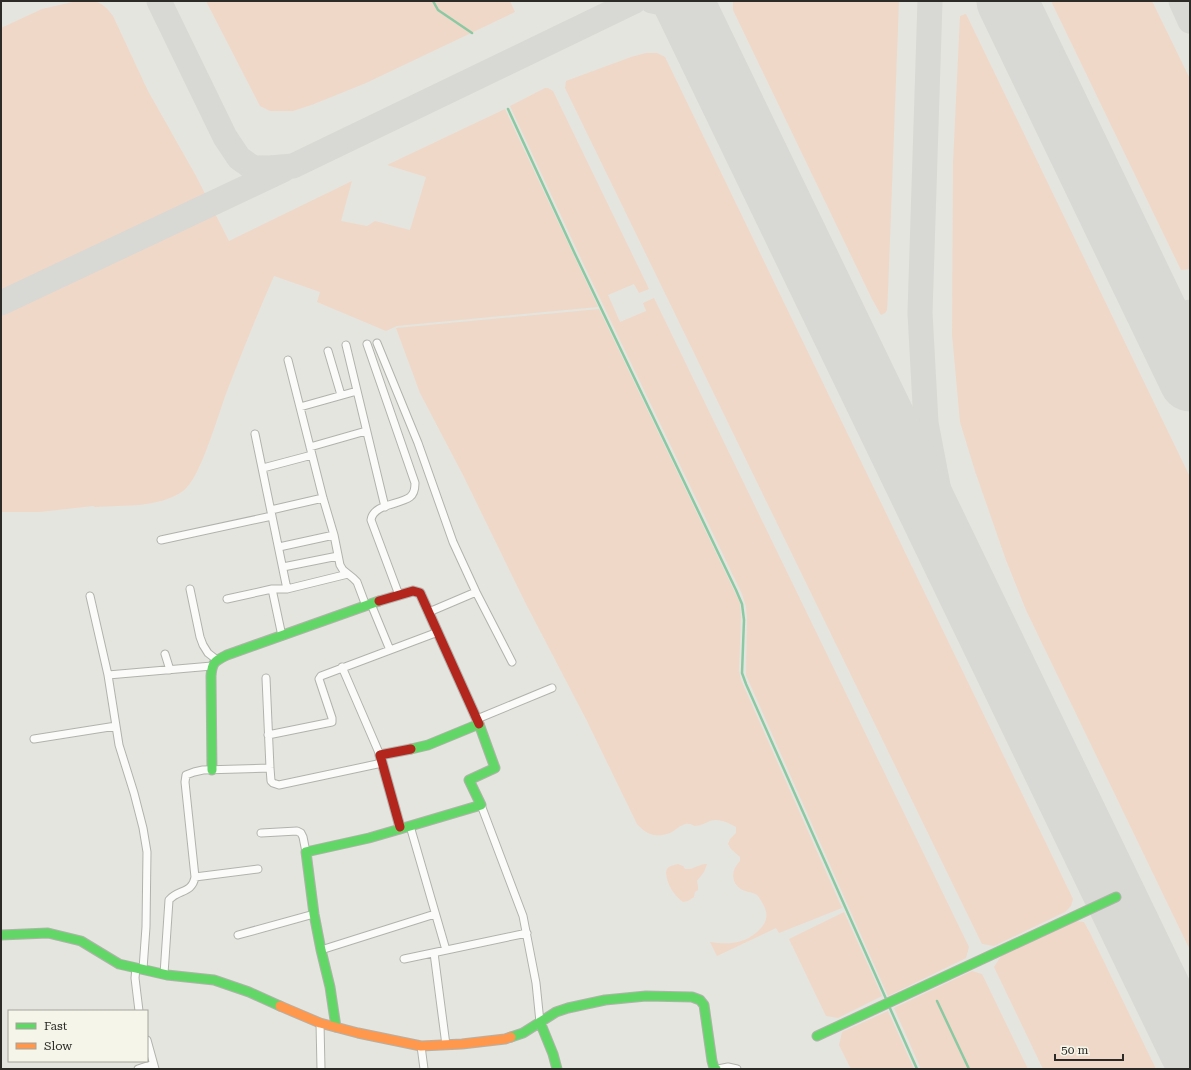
<svg xmlns="http://www.w3.org/2000/svg" width="1191" height="1070" viewBox="0 0 1191 1070" font-family="'Roboto Serif',serif">
<style>
.green{fill:#efd8c8}
.lines{fill:none;stroke-linecap:round;stroke-linejoin:round}
.stream{stroke:#8bc9a3;stroke-width:2.5}
.taxiway{stroke:#d8d8d4;stroke-width:25}
.runway{stroke:#d8d8d4;stroke-width:61}
.street-casing{stroke:#b2b2ad;stroke-width:9}
.fast-casing{stroke:#b2b2ad;stroke-width:11}
.slow-casing{stroke:#b2b2ad;stroke-width:11}
.jam-casing{stroke:#b2b2ad;stroke-width:11}
.street{stroke:#fbfbfa;stroke-width:7}
.fast{stroke:#63d668;stroke-width:9}
.slow{stroke:#ff974d;stroke-width:9}
.jam{stroke:#b3261e;stroke-width:9}
</style>
<rect width="100%" height="100%" fill="#e5e5df"/>
<path class="green" d="M77,1C97,1 101,0 113,16L148,91L196,176L229,241L352,181L341,221L367,226L375,221L410,230L426,177L387,165L505,109L598,307L397,326L386,331L317,302L320,292L274,276C257,314 242,353 227,391C218,414 201,478 183,491C159,508 124,505 95,507L93,506L40,512H1V28L42,9Z
M206,1H510L515,12L366,83L314,104L293,111H270L260,106Z
M733,1H899L888,292L887,310L885,313L881,315L872,299L733,10Z
M1051,1H1152L1190,79V269L1181,270Z
M966,14L1190,477V950L1026,610L1006,560L975,471L960,422L952,334L953,163L960,16Z
M646,53H657L665,57L1073,899L1071,906L1065,912L994,946L982,944L565,88L566,81L631,57Z
M545,88H548L553,91L649,289L639,293L634,284L608,295L620,322L646,311L643,303L654,298L969,947L966,958L888,996L746,675L747,619L746,606L742,594L583,263L510,106Z
M599,309L740,603L741,617L739,671L741,680L842,908L779,933L776,928L717,956L710,942C729,945 747,944 761,928C766,923 768,915 765,908C763,904 760,898 757,895C751,891 741,893 735,883C731,875 734,867 740,861V857L731,849L728,844L730,839L736,833V827C728,823 719,818 710,821C705,823 700,826 695,826C691,825 691,823 686,824C680,825 676,830 670,833C656,838 647,835 637,824L587,721L525,602L463,475L420,393L396,328Z
M678,864L683,866L685,869C694,870 700,863 707,864L704,872L697,881L698,886V890L695,892L694,897L688,901L683,902C675,896 670,889 667,879C667,876 665,873 667,869C669,866 674,865 678,864Z
M844,912L882,996L838,1018L826,1016L789,939Z
M1075,921L1084,922L1091,935L1156,1069H1043L994,967L1001,956Z
M972,971L982,974L1028,1069H921L894,1008Z
M888,1011L914,1069H851L839,1045L842,1032Z"/>
<g class="lines">
<path class="stream" d="M433,1L438,10L472,33
M508,109L575,254L736,590L742,604L744,620L742,673L746,684L887,1001
M937,1001L969,1069
M889,1006L917,1069"/>
<path class="taxiway" d="M159,1L225,137L239,158L253,168H270L293,166L635,1
M652,1C678,5 686,15 699,35
M930,1L920,313L926,423L940,496L950,531L966,577L999,655
M1181,1L1190,21
M1150,297C1161,316 1169,318 1190,312
M1,303L283,170
M1176,352C1168,332 1173,325 1190,313"/>
<path class="runway" d="M683,1L1190,1051
M1007,1L1190,381"/>
<g class="street-casing">
<path id="street" d="M377,343L418,443L453,542L476,592L512,662
M367,344L415,483C415,488 414,494 410,497C399,505 373,504 371,520L399,595
M346,345L385,507
M328,351L341,395
M288,360L323,498L334,535L340,565L343,570L353,578L357,582L366,606
M300,407L357,391
M255,434L287,589
M310,447L366,431
M263,468L312,455
M271,510L323,498
M161,540L272,516
M279,547L334,535
M283,567L338,556
M190,589L200,637L203,645L208,653L217,660
M272,589L282,636
M90,596L108,675L119,745L134,793L143,828L147,852L146,927L143,969
M227,599L272,589H287L348,574
M371,604L390,650
M429,612L476,592
M165,654L170,670
M342,667L380,755
M108,675L212,666
M266,678L270,768L271,781L273,783L279,785L382,763
M477,719L552,688
M268,735L332,722V718L319,679L321,676L438,632
M34,739L116,726
M481,805L523,916L536,983L540,1022
M410,826L446,950
M261,833L297,831L301,833L303,837L306,852
M195,877L258,869
M238,935L314,914
M321,950L435,914
M434,953L446,1045
M404,959L527,933
M136,968L135,978L139,1011
M164,974L169,900C178,889 192,894 195,877L185,782L186,775L194,772L203,770L270,768
M320,1023L321,1069
M147,1040L155,1069
M421,1046L424,1069
M138,1069L153,1064
M718,1069L728,1067L737,1069"/>
</g>
<g class="fast-casing">
<path id="fast" d="M212,770L211,676C212,662 215,661 227,655L379,601
M400,829L481,805L469,780L495,768L479,724L428,745L411,749
M1,935L48,933L81,941L119,964L167,975L214,980L249,992L280,1006
M540,1022L553,1054L557,1069
M336,1027L330,987L321,950L314,914L306,852L369,838L400,829V827
M817,1036L1116,897
M511,1037L523,1033L556,1012L568,1008L605,1000L646,996L692,997L700,1000L704,1005L712,1061L714,1068L716,1069"/>
</g>
<g class="slow-casing">
<path id="slow" d="M280,1006L320,1023L358,1033L421,1046L462,1044L505,1039L511,1037"/>
</g>
<g class="jam-casing">
<path id="jam" d="M379,601L413,591L420,593L479,724
M400,827L380,755L411,749"/>
</g>
<use href="#street" class="street"/>
<use href="#fast" class="fast"/>
<use href="#slow" class="slow"/>
<use href="#jam" class="jam"/>
</g>
<rect width="1191" height="1070" fill="none" stroke="#2c2b27" stroke-width="4"/>
<rect x="8" y="1010" width="140" height="52" fill="#f5f5e9" stroke="#a5a49b"/>
<rect x="16" y="1023" width="20" height="6" fill="#63d668" stroke="#a5a49b"/>
<text x="44" y="1030" font-size="12" fill="#2c2b27">Fast</text>
<rect x="16" y="1043" width="20" height="6" fill="#ff974d" stroke="#a5a49b"/>
<text x="44" y="1050" font-size="12" fill="#2c2b27">Slow</text>
<path d="M1055 1054v6h68v-6" fill="none" stroke="#2c2b27" stroke-width="2"/>
<text x="1061" y="1054" font-size="12" fill="#2c2b27" stroke="#f5f5e9" stroke-width="3" paint-order="stroke">50 m</text>
</svg>
